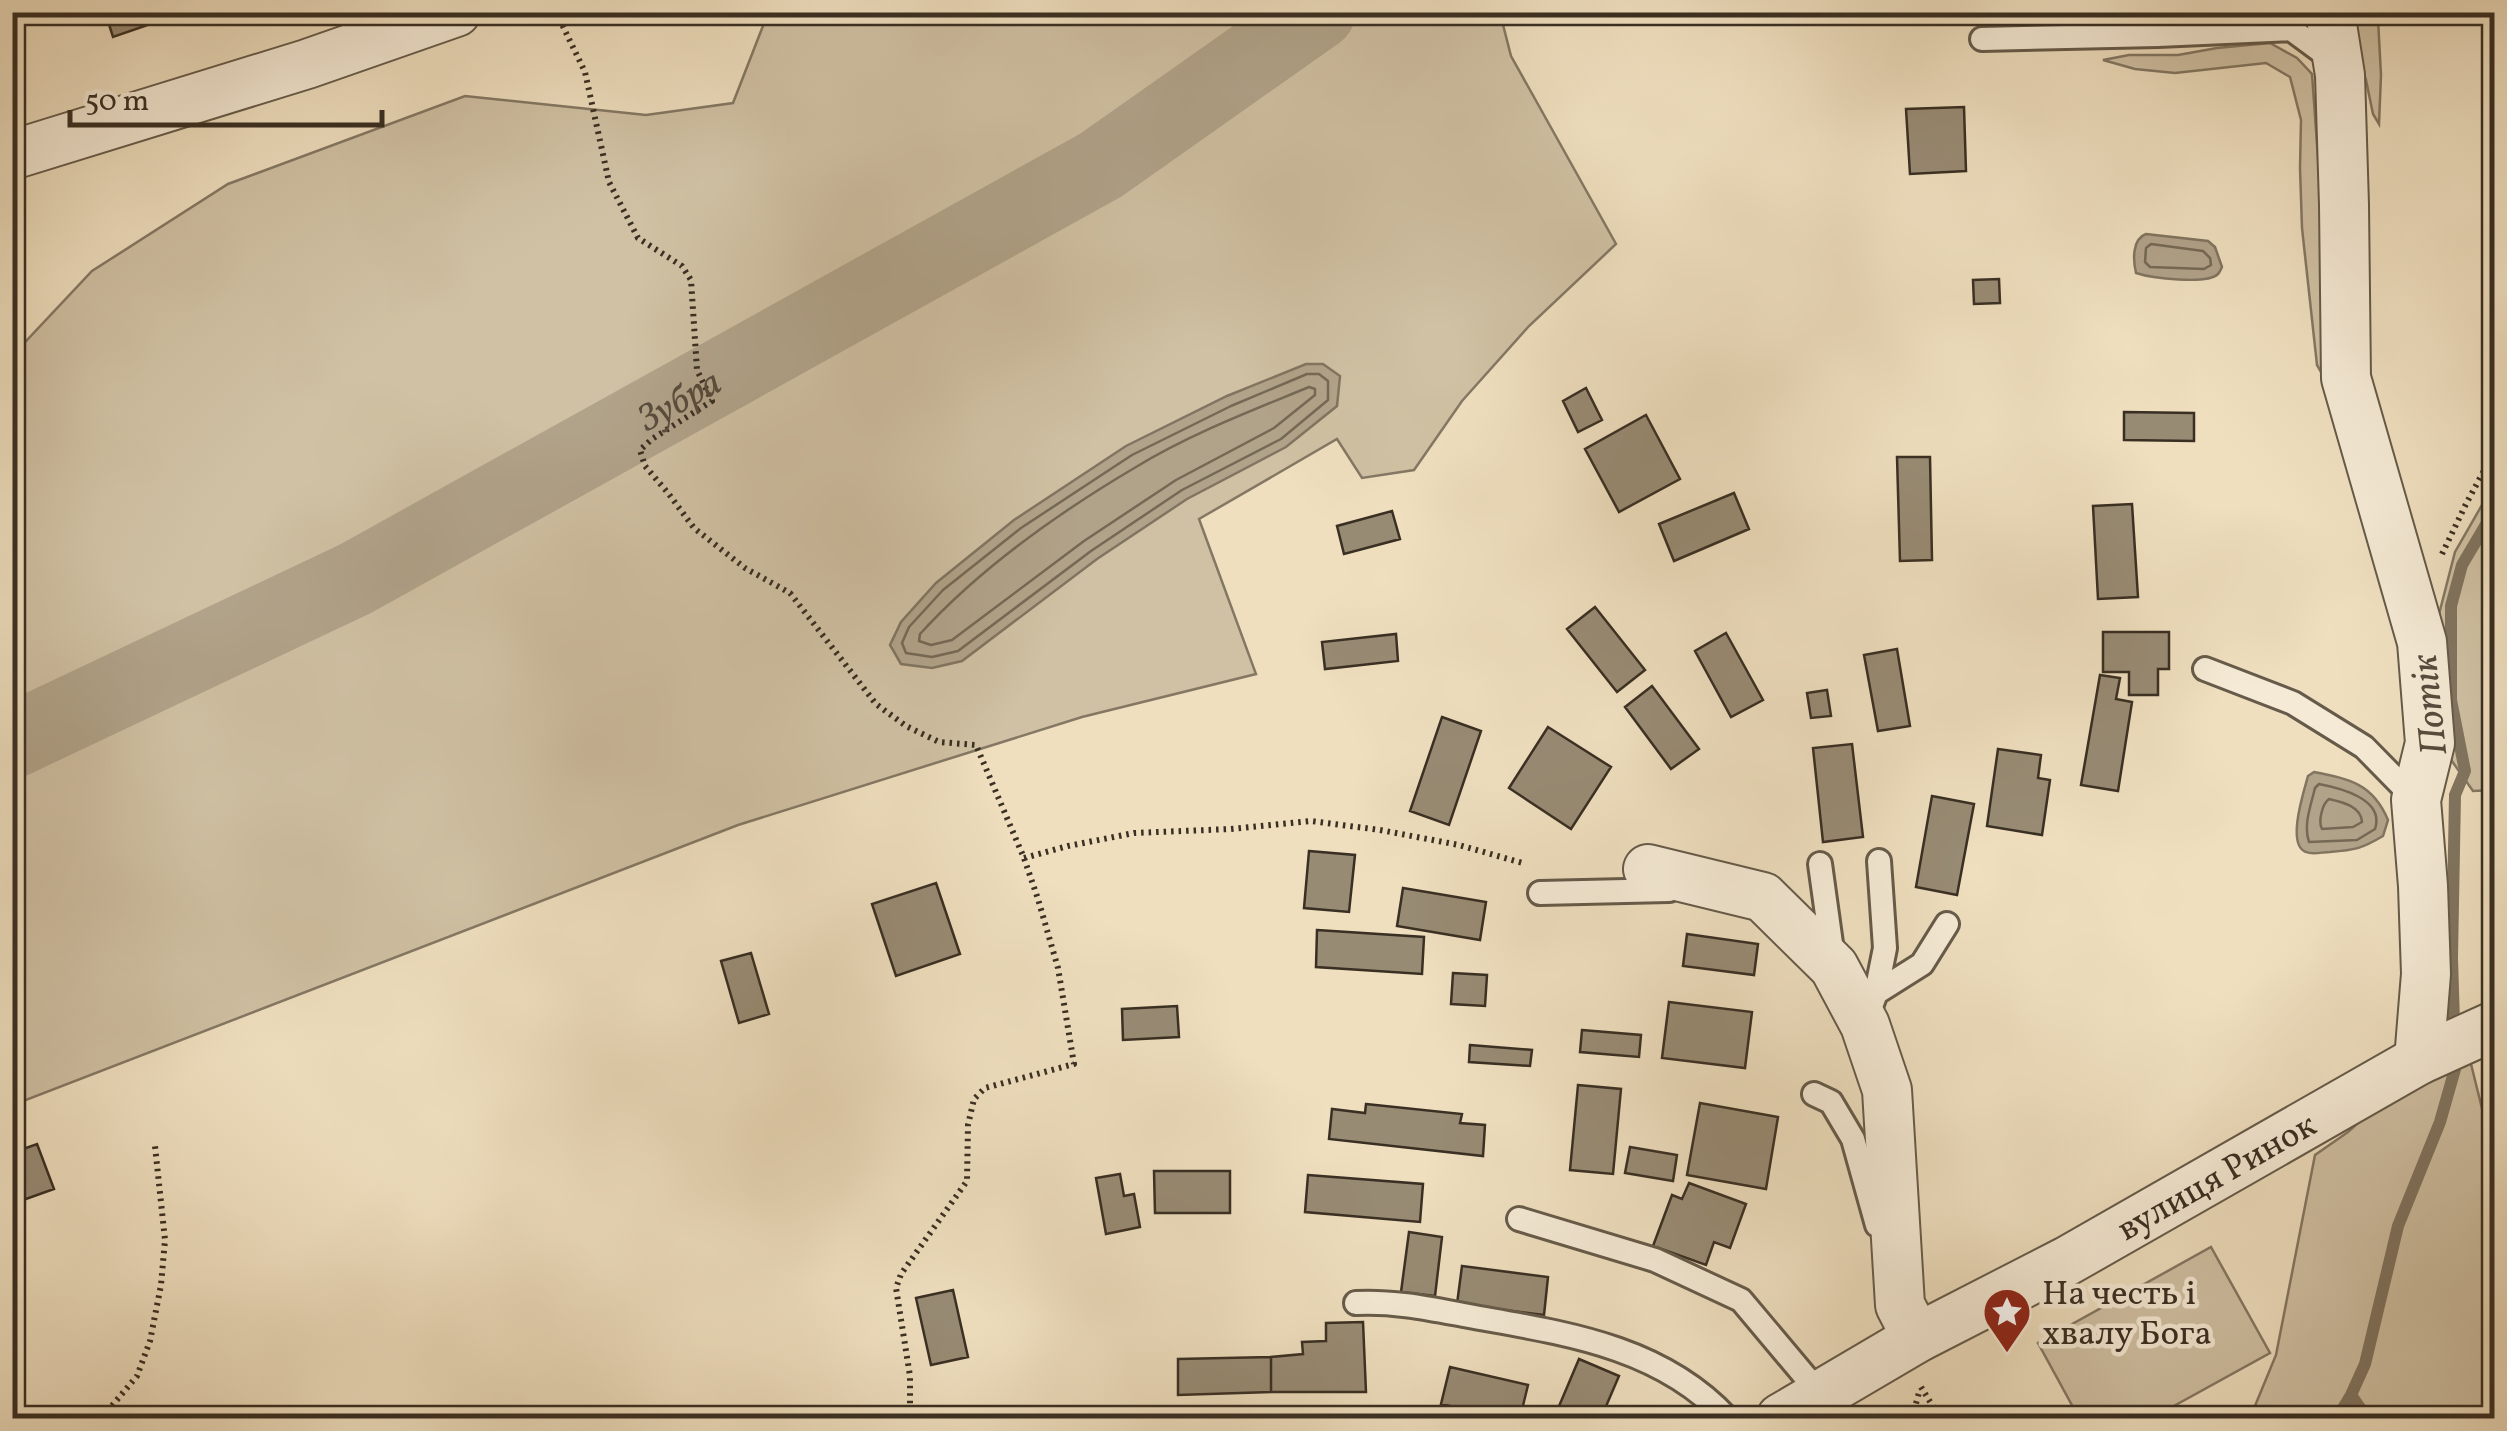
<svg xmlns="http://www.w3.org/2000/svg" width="2507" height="1431" viewBox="0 0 2507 1431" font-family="Vollkorn,serif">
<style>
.green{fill:#d0c1a4;stroke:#847864;stroke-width:2.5}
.water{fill:#b1a38a;stroke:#817561;stroke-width:2.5}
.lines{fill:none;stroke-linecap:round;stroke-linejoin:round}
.shore{stroke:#756956;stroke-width:2.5}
.stream{stroke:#817561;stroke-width:12}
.river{stroke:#b1a38a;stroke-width:75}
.building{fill:#988b74;stroke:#392f23;stroke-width:2.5}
.lane-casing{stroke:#665b4a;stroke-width:28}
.street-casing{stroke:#665b4a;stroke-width:52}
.path{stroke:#392f23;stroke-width:6;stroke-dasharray:2.5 5;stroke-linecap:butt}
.lane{stroke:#f5ead5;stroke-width:22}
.street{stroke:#f5ead5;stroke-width:48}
.labels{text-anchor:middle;stroke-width:9;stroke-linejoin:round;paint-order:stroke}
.street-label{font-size:35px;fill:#392f23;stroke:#f5ead5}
.poi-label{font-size:35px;fill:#392f23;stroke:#f5ead5;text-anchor:start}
.water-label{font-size:38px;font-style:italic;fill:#574c3d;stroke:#f5ead5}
</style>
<rect width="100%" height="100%" fill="#efdfbf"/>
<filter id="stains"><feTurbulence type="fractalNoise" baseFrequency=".002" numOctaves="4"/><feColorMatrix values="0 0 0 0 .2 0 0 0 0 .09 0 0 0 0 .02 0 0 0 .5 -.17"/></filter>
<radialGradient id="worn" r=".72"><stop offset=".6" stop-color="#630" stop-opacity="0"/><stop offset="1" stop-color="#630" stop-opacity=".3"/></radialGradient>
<path class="green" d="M768,13H1500L1511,56L1616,244L1529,326L1462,401L1414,470L1362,478L1337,439L1199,519L1256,674L1082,717L738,825L13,1105V355L92,271L228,184L465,96L646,115L733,103Z
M2345,13H2374L2378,19L2381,75L2379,124L2373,114L2366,80Z
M2270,43L2297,58L2312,74L2335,396L2317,365L2302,228L2300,168L2301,120L2290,77L2266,63L2175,73L2135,69L2103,60L2129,55H2178L2217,48Z
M2494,484V790L2473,791L2447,754L2438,618L2455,552Z
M2470,1060L2494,1157V1418H2250L2276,1355L2315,1155L2348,1132L2379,1104Z
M2211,1247L2270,1353L2152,1418H2079L2038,1343Z"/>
<path class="water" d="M2146,234L2208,241L2215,247L2222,267C2221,269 2220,272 2218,274C2207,285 2151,278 2136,273C2133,260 2132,239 2146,234Z
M1306,364H1323L1340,376L1337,406L1286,447L1187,499L1097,559L962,661L932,668L901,664L890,645L901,622L936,583L1014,520L1126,446L1227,396Z
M2314,772C2350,779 2373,784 2388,820L2383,836C2361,849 2355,850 2330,852C2323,852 2312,855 2306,852C2286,845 2304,791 2308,776Z"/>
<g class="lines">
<path class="shore" d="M2151,244L2203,251L2210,258L2211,265L2204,269L2150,267L2145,262L2146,248Z
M1307,374H1319L1328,381V400L1281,439L1182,490L1091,551L958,651L932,657L906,653L902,643L909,627L943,590L1021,528L1132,455L1231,406Z
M1309,387L1315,389V395L1274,428L1176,480L1084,541L952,640L931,645L919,641L920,634C981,567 1058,513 1136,467C1190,434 1251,411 1309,387Z
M2319,784C2340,788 2385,799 2375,829L2357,840L2309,842C2303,825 2311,805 2315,788Z
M2329,799C2342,802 2361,806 2362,822L2353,827L2322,829C2318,822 2322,804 2329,799Z"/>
<path class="stream" d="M2454,1022L2452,958L2455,795L2465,771L2451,700V606L2462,565L2494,511
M2351,1395L2367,1418
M2337,1418L2351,1395L2365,1364L2398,1226L2440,1122L2455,1069"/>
<path class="river" id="s1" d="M12,741L355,579L1101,165L1318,12"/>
</g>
<path class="building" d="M105,12H173L174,16L113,37Z
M1964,107L1966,171L1910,174L1906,109Z
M1999,279L2000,303L1974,304L1973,280Z
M1586,388L1602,420L1578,432L1563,401Z
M2124,412L2194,413V441L2124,440Z
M1646,415L1680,479L1619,512L1585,449Z
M1897,457H1930L1932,560L1900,561Z
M1734,493L1749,529L1674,561L1659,524Z
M2132,504L2138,597L2098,599L2093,506Z
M1392,511L1400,539L1344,554L1337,526Z
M1595,607L1645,670L1617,692L1567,629Z
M2103,632H2169V669H2158V695H2129V672H2103Z
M1726,633L1763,700L1731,717L1695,651Z
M1396,634L1398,661L1325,669L1322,642Z
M1897,649L1910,726L1878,731L1864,655Z
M2100,675L2120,678L2116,699L2132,702L2118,791L2081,785Z
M1652,686L1699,749L1671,769L1625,707Z
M1827,690L1831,716L1811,718L1807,693Z
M1442,717L1481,731L1449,825L1410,811Z
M1548,727L1611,767L1571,829L1509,788Z
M1852,744L1863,837L1823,842L1813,748Z
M1998,749L2041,755L2038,778L2050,780L2042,835L1987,826Z
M1932,796L1974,804L1957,895L1916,887Z
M1309,851L1355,855L1349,912L1304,908Z
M936,883L960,954L896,976L872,904Z
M1403,888L1486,902L1480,940L1397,926Z
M1317,930L1424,937L1422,974L1316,967Z
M1687,934L1758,944L1754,975L1683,966Z
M751,953L769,1014L739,1023L721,961Z
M1453,973L1487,975L1485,1006L1451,1004Z
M1669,1002L1752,1012L1745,1068L1662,1058Z
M1177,1006L1179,1037L1123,1040L1122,1009Z
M1582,1030L1641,1035L1639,1057L1580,1052Z
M1470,1045L1532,1050L1530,1066L1469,1062Z
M1578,1085L1621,1089L1613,1174L1570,1170Z
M1700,1103L1778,1117L1766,1189L1687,1175Z
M1366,1104L1462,1114L1460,1123L1485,1125L1483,1156L1329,1139L1332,1109L1365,1113Z
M37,1144L54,1189L12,1204V1153Z
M1630,1147L1677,1155L1673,1181L1625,1173Z
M1154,1171H1230V1213H1155Z
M1120,1174L1124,1196L1134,1194L1140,1227L1106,1234L1096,1178Z
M1308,1175L1423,1184L1420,1222L1305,1212Z
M1689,1183L1746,1204L1730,1248L1714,1242L1706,1265L1653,1246L1672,1195L1682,1199Z
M1409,1232L1442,1237L1435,1296L1401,1292Z
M1462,1266L1548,1277L1544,1315L1457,1304Z
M953,1290L968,1357L931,1365L916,1298Z
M1363,1322L1366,1392H1271V1357L1303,1354L1302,1342L1326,1341V1323Z
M1271,1357V1392L1178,1395V1359Z
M1579,1359L1619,1376L1601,1418H1554Z
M1450,1367L1528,1385L1520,1418H1503L1441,1404Z"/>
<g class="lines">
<g class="lane-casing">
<path id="lane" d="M1982,39L2158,35L2291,29L2333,60
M2205,669L2293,703L2364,747L2416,800
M1820,864L1833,958
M1540,893L1669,890
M1876,993L1922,964L1947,924
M1866,1020L1876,993L1885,948L1879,861
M1814,1094L1831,1102L1853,1139L1877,1225
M1519,1219L1655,1260L1741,1300L1820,1394
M1356,1303C1395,1301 1431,1309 1469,1316C1562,1333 1659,1345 1727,1418"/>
</g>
<g class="street-casing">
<g id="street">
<path d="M2330,12L2340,75L2344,205L2346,378L2422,642L2430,743L2416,800L2423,886L2426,974L2419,1060"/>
<path d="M12,155L307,64L456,12"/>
<path d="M1648,869L1763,897L1834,967L1865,1025L1887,1090L1900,1305L1917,1338"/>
<path id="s2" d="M1781,1418L1917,1338L2067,1261L2419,1060L2494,1026"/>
</g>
</g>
<path class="path" d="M556,12L585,72L609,182L638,238L682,266L691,280L697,370L712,401L652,439L640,450L645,466L668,493L694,528L745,568L790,593L876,704L906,726L939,742L976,745L1024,858L1038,899L1058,968L1074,1064L985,1088L974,1099L968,1125L967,1181L901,1274L896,1288L910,1376V1418
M2442,554L2466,504L2494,452
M1024,858L1068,846L1134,833L1231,829L1311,821L1380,830L1459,845L1526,864
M1921,1387L1940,1418
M104,1418L105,1414L137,1376L150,1341L161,1285L165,1240L155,1146
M1912,1418L1920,1389"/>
<use href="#lane" class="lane"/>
<use href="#street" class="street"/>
</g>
<defs>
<g id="sight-pin" transform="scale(2.5)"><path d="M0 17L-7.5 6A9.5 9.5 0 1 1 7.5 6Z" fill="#8f2418" stroke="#f5ead5"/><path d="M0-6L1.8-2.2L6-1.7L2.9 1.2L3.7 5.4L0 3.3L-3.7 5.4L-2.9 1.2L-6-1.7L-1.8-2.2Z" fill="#fff"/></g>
</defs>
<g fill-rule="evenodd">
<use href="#sight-pin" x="2007" y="1312"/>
</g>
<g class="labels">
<g class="street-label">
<text dy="12" stroke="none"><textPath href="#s2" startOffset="498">вулиця Ринок</textPath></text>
</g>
<g class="poi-label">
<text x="2042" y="1304">На честь і<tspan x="2042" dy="40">хвалу Бога</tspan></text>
</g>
<g class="water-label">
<text dy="13" stroke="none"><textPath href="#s1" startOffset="750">Зубра</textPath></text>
<text transform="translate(2428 705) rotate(-96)" y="13">Потік</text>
</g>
</g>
<rect width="2507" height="1431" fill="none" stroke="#efdfbf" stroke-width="50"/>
<rect x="15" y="15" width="2477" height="1401" fill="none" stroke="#392f23" stroke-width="5"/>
<rect x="25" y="25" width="2457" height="1381" fill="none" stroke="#392f23" stroke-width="2.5"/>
<path d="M70 110v15h312v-15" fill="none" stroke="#392f23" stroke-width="5"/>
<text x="85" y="110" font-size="30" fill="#392f23" stroke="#f5ead5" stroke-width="8" paint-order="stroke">50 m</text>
<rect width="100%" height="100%" filter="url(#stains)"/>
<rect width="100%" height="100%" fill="url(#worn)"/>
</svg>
